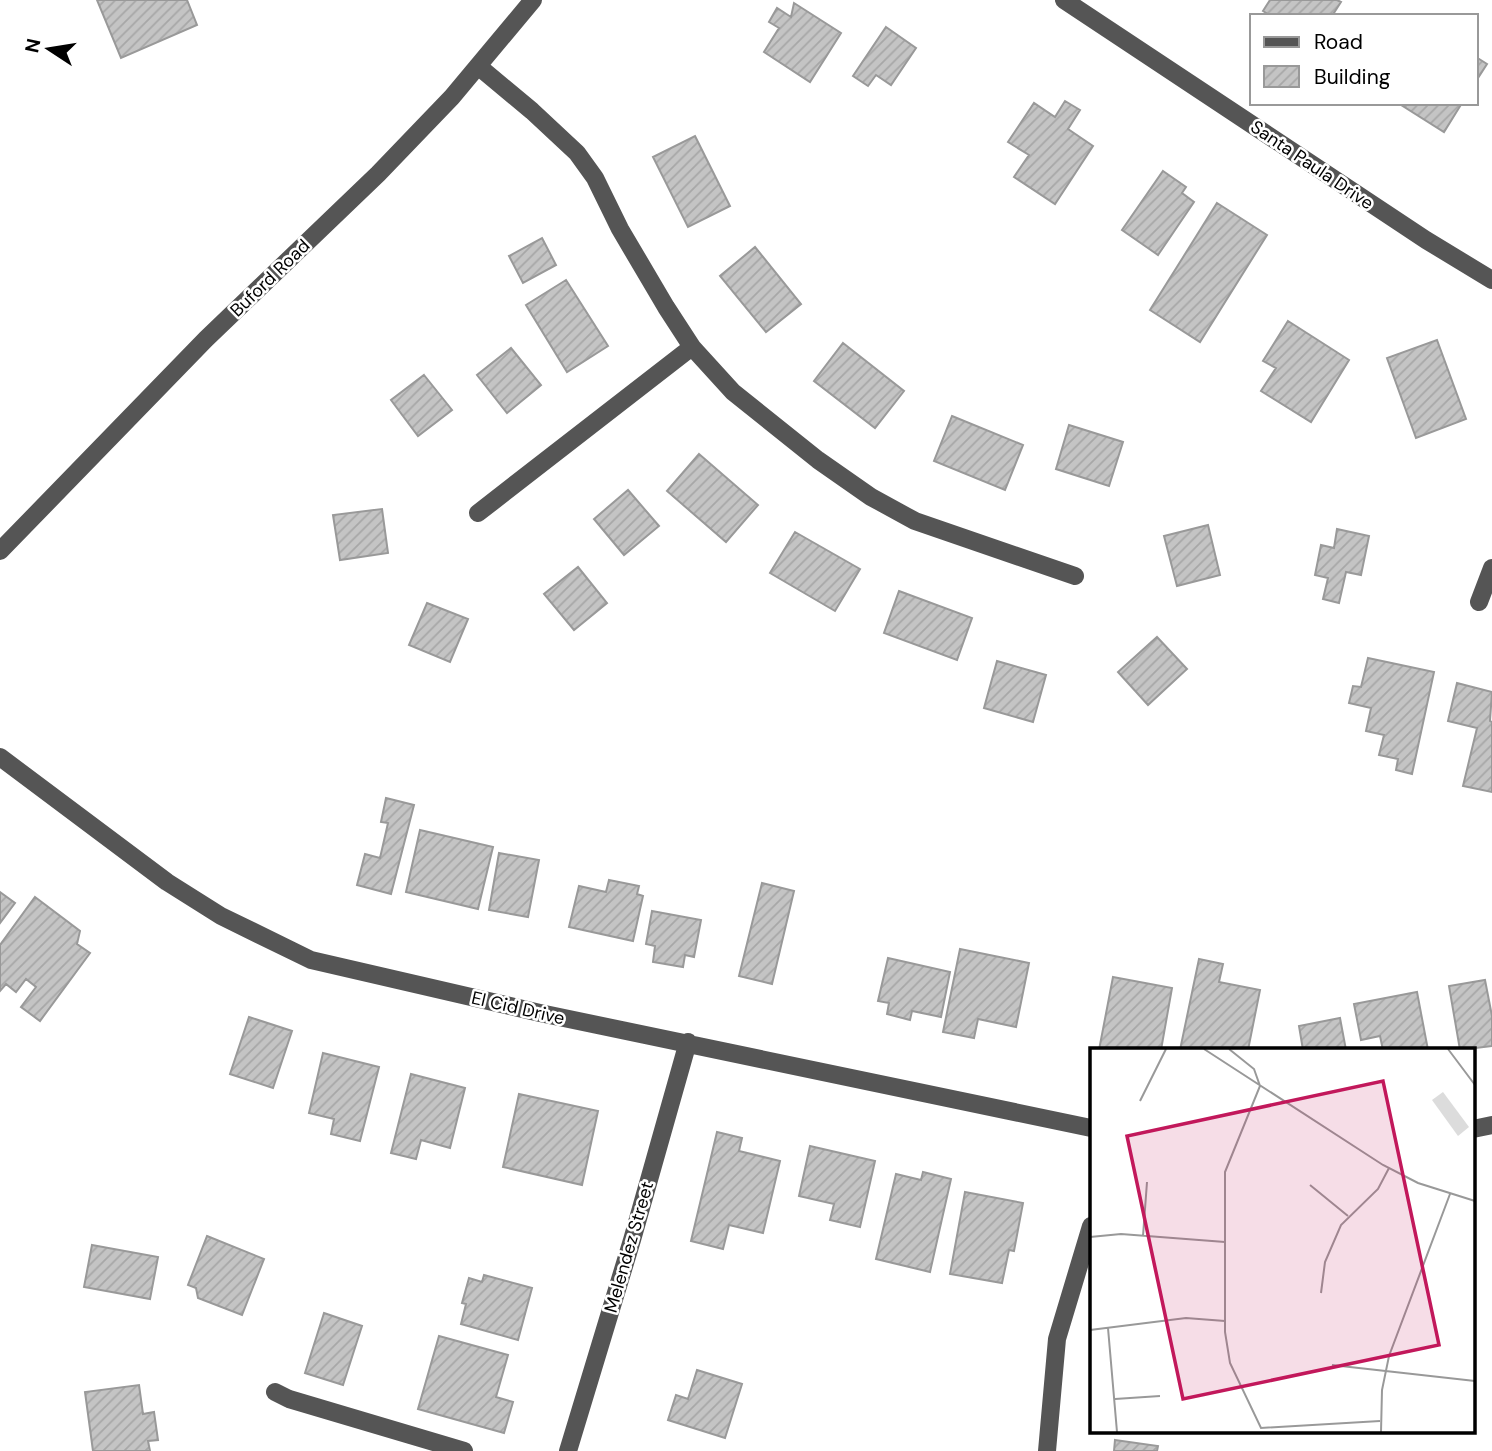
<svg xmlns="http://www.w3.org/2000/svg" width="1492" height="1451" viewBox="0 0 1492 1451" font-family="'DM Sans',sans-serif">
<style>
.building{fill:url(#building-hatch);stroke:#999;stroke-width:2}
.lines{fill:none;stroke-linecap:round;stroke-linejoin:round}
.minor{stroke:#555;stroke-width:18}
.labels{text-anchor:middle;stroke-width:5;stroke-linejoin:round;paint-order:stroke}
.street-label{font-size:18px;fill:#000;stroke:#fff}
.inset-road{fill:none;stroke:#999;stroke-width:2}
.view{fill:#c2185b;fill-opacity:0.15;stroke:#c2185b;stroke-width:3.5}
.inset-edge{fill:none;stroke:#000;stroke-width:3.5}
</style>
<defs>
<pattern id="building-hatch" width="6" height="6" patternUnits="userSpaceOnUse" patternTransform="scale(1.75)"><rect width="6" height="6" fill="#c4c4c4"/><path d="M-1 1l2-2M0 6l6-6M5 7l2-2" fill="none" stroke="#a7a7a7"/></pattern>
</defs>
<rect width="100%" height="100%" fill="#fff"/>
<path class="building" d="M97,0H187L197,25L121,58Z
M1270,0H1337L1341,2L1332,16H1271L1263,11Z
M794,3L841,33L810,82L764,52L779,28L769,22L777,8L791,17Z
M886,27L916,48L891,85L876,75L868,86L853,76Z
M1476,57L1487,64L1476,81Z
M1065,101L1080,110L1068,129L1093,146L1055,204L1014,177L1029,155L1008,142L1034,103L1055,117Z
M1398,103H1462L1444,132Z
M695,136L730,206L688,227L653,157Z
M1163,171L1186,187L1182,193L1194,202L1158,255L1122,230Z
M1217,203L1267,235L1200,342L1150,310Z
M542,238L556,265L523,283L509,256Z
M755,247L801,304L766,332L720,276Z
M566,280L608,346L567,372L526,305Z
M1288,321L1349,360L1311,422L1261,391L1276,368L1263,361Z
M1437,340L1466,419L1416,438L1387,358Z
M843,343L904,391L875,428L814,381Z
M511,348L541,385L507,413L477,375Z
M424,375L452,410L418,436L391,400Z
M952,416L1023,445L1005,490L934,461Z
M1069,425L1123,442L1109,486L1056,469Z
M699,454L758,505L726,542L667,491Z
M628,490L659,526L624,555L594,519Z
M382,509L388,553L340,560L333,515Z
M1208,525L1220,575L1177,586L1164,536Z
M1337,529L1369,536L1361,575L1346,572L1339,603L1323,599L1328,578L1315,575L1321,545L1334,548Z
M795,532L860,569L835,611L770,573Z
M578,567L607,603L574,630L544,594Z
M899,591L972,618L957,660L884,633Z
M427,603L468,619L450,662L409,645Z
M1157,637L1187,669L1148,705L1118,672Z
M1368,658L1434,672L1412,774L1396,770L1398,759L1379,755L1384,735L1366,731L1371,708L1349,703L1353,686L1361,687Z
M997,661L1046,675L1033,722L984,708Z
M1457,683L1492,692L1490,721L1492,722V792L1463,786L1477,728L1448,721Z
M386,798L414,805L391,894L357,885L365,854L380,858L388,823L381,822Z
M420,830L493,847L478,909L406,892Z
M499,853L539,860L528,917L489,910Z
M609,880L639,886L637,894L643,896L633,941L569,927L579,886L606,892Z
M762,883L794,891L772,984L739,976Z
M0,892L15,903L0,923Z
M35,897L80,931L77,944L90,953L40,1021L21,1007L36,987L26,979L16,992L6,984L0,991V945Z
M652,911L701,920L694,957L685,955L683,967L653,962L655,946L646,944Z
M960,949L1029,963L1016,1027L978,1019L974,1038L943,1032Z
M888,958L950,972L941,1017L912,1011L910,1020L887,1014L889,1003L878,1001Z
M1199,959L1223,964L1219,982L1260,990L1248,1050H1180Z
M1113,977L1172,988L1161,1050H1099Z
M1485,980L1492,1016V1046L1460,1050L1449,986Z
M1417,992L1428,1050H1383L1380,1036L1361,1040L1354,1004Z
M249,1017L292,1031L273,1088L230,1074Z
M1340,1018L1346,1050H1303L1299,1026Z
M323,1053L379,1067L360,1141L331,1134L334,1119L309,1113Z
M411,1074L465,1088L450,1148L421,1140L416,1159L391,1153Z
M519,1094L598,1111L582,1185L503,1167Z
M717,1132L742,1138L739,1151L780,1161L763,1233L729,1225L723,1249L691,1241Z
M810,1146L875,1161L860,1227L830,1220L834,1204L799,1196Z
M923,1172L951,1179L930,1272L876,1259L896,1174L921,1180Z
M965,1192L1023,1203L1014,1251L1009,1250L1002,1283L950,1274Z
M207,1236L264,1259L242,1315L198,1298L196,1288L188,1285Z
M92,1245L158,1257L150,1299L84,1287Z
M484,1275L532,1288L518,1340L461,1324L466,1304L462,1303L469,1278L482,1282Z
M324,1313L362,1326L343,1385L305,1373Z
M439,1336L508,1355L496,1397L513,1402L504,1433L418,1409Z
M697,1370L742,1384L725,1438L668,1420L676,1395L688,1399Z
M139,1385L143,1414L154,1412L158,1440L148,1441L150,1451H93L85,1392Z
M1115,1440L1158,1446L1157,1451H1114Z"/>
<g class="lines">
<path class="minor" d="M1064,0L1426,240L1492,280
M478,66L532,111L577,153L595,178L620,229L666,307L692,347L733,392L818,460L871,497L915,521L1075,576
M478,513L692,347
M0,551L206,339L378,174L452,97L533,0
M1479,602L1492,568
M0,757L167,882L221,916L311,960L540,1013L1091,1128
M1473,1129L1492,1125
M275,1392L289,1399L464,1451
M568,1451L632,1240L688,1042
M1047,1451L1057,1339L1091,1226"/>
</g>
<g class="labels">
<g class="street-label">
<text transform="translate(1312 165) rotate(34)" y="6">Santa Paula Drive</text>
<text transform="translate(270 278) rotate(-44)" y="6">Buford Road</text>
<text transform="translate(518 1008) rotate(13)" y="6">El Cid Drive</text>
<text transform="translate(629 1247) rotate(-74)" y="6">Melendez Street</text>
</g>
</g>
<g transform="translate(1090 1048)">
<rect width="385" height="385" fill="#fff"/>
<path d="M353,44L379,79L368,88L342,52Z" fill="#dcdcdc"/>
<path class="inset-road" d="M114,1L293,117L328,135L385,153M139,1L164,21L170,38L135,124V284L140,315L171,380L290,373M358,1L385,37M50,53L76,1M220,137L258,168M53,188L57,134M0,189L31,186L135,194M231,245L235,214L251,177L288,141L299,120M18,280L27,384M0,282L96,270L135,273M242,317L385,333M25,351L70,348M291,384L292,342L299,308L360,146"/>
<path class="view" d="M293,33L349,297L93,351L37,88Z"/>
<rect width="385" height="385" class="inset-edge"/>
</g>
<rect x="1250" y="14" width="228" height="91" fill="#ffffff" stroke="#999999" stroke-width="2"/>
<rect x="1264" y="37" width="35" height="10" fill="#555555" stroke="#999999" stroke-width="2"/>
<text x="1314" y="49" font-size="21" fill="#000000">Road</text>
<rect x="1264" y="66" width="35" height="21" fill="url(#building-hatch)" stroke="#999999" stroke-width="2"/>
<text x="1314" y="84" font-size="21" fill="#000000">Building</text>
<g transform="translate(49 49) rotate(282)" stroke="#ffffff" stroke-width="5" paint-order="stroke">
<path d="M0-5L12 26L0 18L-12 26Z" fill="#000000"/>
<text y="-10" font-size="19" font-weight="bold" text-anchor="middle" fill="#000000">N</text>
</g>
</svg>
